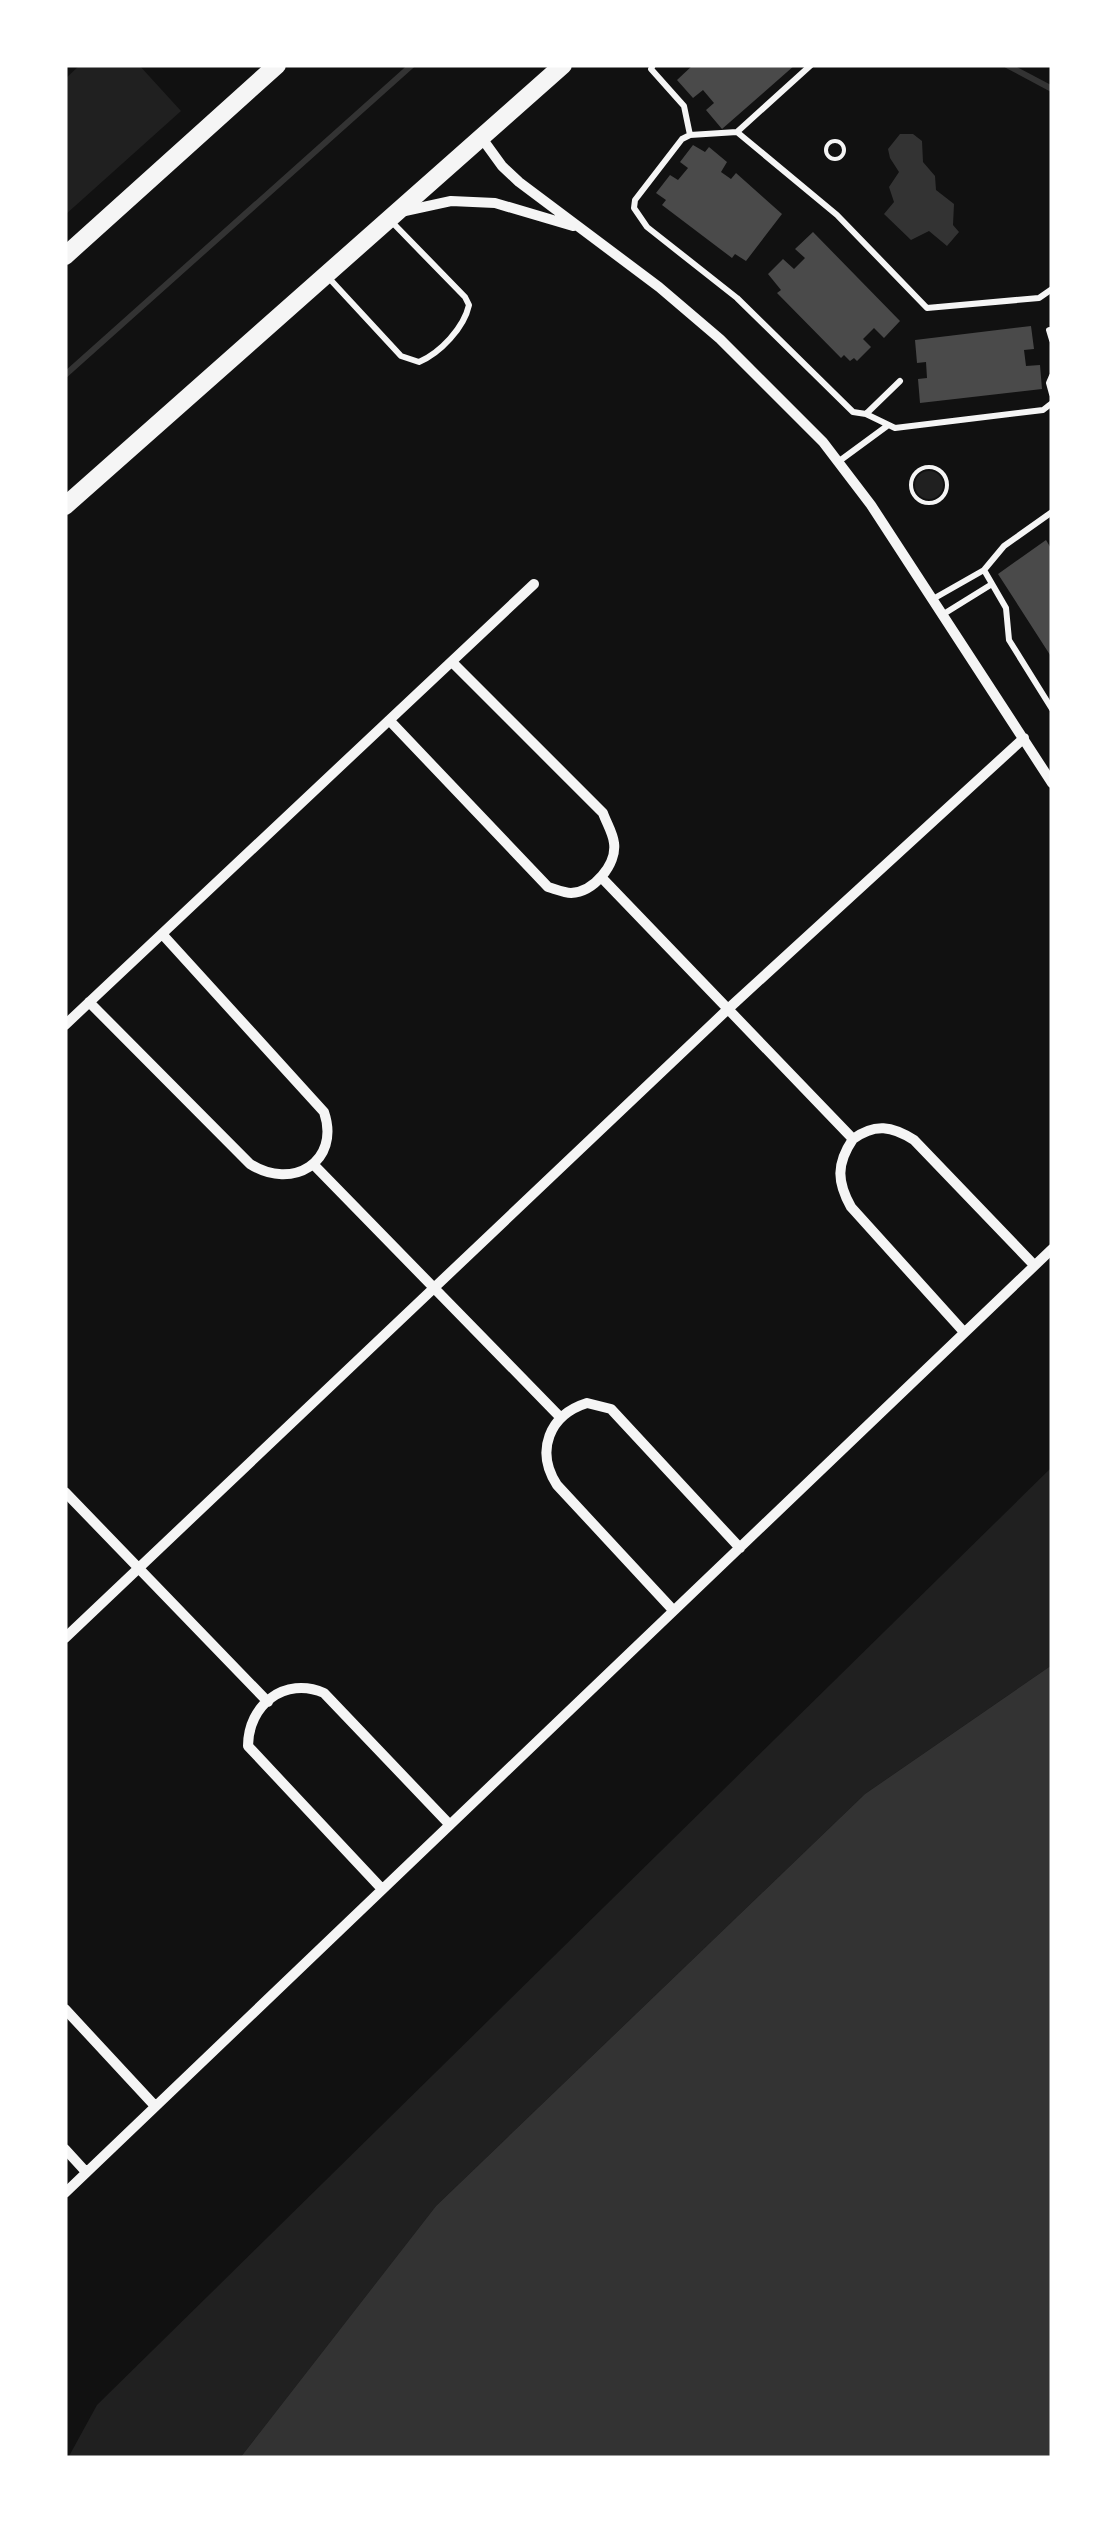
<svg xmlns="http://www.w3.org/2000/svg" width="1117" height="2523" viewBox="0 0 1117 2523" font-family="Mulish,sans-serif">
<style>
.green{fill:#202020}
.water{fill:#333}
.lines{fill:none;stroke-linecap:round;stroke-linejoin:round}
.stream{stroke:#333;stroke-width:6}
.building{fill:#4a4a4a}
.path{stroke:#f5f5f5;stroke-width:4}
.service{stroke:#f5f5f5;stroke-width:6}
.minor{stroke:#f5f5f5;stroke-width:10}
.tertiary{stroke:#f5f5f5;stroke-width:18}
</style>
<rect width="100%" height="100%" fill="#111"/>
<path class="green" d="M80,65H139L181,111L65,215V79Z
M915 485a14 14 0 1 1 28 0a14 14 0 1 1-28 0Z
M1052,1467V1665L865,1794L436,2206L240,2458H68L97,2405Z"/>
<path class="water" d="M900,134H913L922,141L923,162L935,176L936,190L954,204L953,225L959,232L947,246L929,231L911,240L884,214L894,202L889,187L899,172L890,158L888,149Z
M1052,1665V2458H240L436,2206L865,1794Z"/>
<g class="lines">
<path class="stream" d="M1007,65L1052,89
M65,375L412,65"/>
</g>
<path class="building" d="M693,65H795L722,129L706,110L714,103L703,90L693,98L677,80Z
M693,145L705,152L709,147L727,162L721,172L731,179L736,173L782,214L746,261L735,254L732,258L662,205L666,200L656,193L670,175L678,180L688,168L680,162Z
M813,232L900,321L884,338L874,328L863,339L871,347L857,361L854,358L850,361L844,355L841,358L777,293L781,290L768,274L783,259L794,269L805,258L795,249Z
M1031,326L1034,349L1024,350L1026,366L1040,365L1042,389L920,403L918,379L927,378L926,362L917,363L915,340Z
M1046,540L1052,550V658L998,574Z"/>
<g class="lines">
<path class="path" d="M826 150a9 9 0 1 1 18 0a9 9 0 1 1-18 0Z
M911 485a18 18 0 1 1 36 0a18 18 0 1 1-36 0Z"/>
<path class="service" d="M653,65L651,69L684,106L690,135
M737,132L811,65
M327,276L401,356L419,362C440,353 464,328 469,305L465,297L390,220
M1052,289L1039,298L927,308L837,215L737,132L690,135L682,139L635,200L634,208L647,227L737,298L853,412L866,414L895,428L1043,410L1052,403
M1049,330L1052,340
M1052,376L1049,383L1052,394
M866,414L900,381
M838,462L887,426
M984,570L1006,608L1009,640L1052,709
M933,599L984,570L1004,546L1052,512
M942,615L992,584"/>
<path class="minor" d="M481,137L502,166L519,182L659,287L720,339L823,442L871,505L1052,783
M405,211L451,201L495,203L573,226
M390,721L548,887C555,889 565,893 571,893C594,892 617,864 614,843C613,833 606,822 603,813L453,663
M601,877L853,1139
M89,1002L250,1164C292,1191 341,1162 324,1112L163,935
M65,1025L534,584
M313,1164L561,1418
M963,1331L851,1207C837,1182 836,1164 853,1139C875,1123 892,1126 914,1140L1034,1265
M65,1492L268,1702
M673,1610L557,1485C535,1451 549,1415 587,1403L611,1409L740,1548
M65,1638L728,1009L1024,738
M382,1889L248,1746C248,1705 285,1676 324,1693L450,1825
M65,2009L155,2106
M65,2149L86,2172
M65,2193L1052,1249"/>
<path class="tertiary" d="M65,256L277,65
M65,506L563,65"/>
</g>
<rect width="1117" height="2523" fill="none" stroke="#ffffff" stroke-width="135"/>
</svg>
